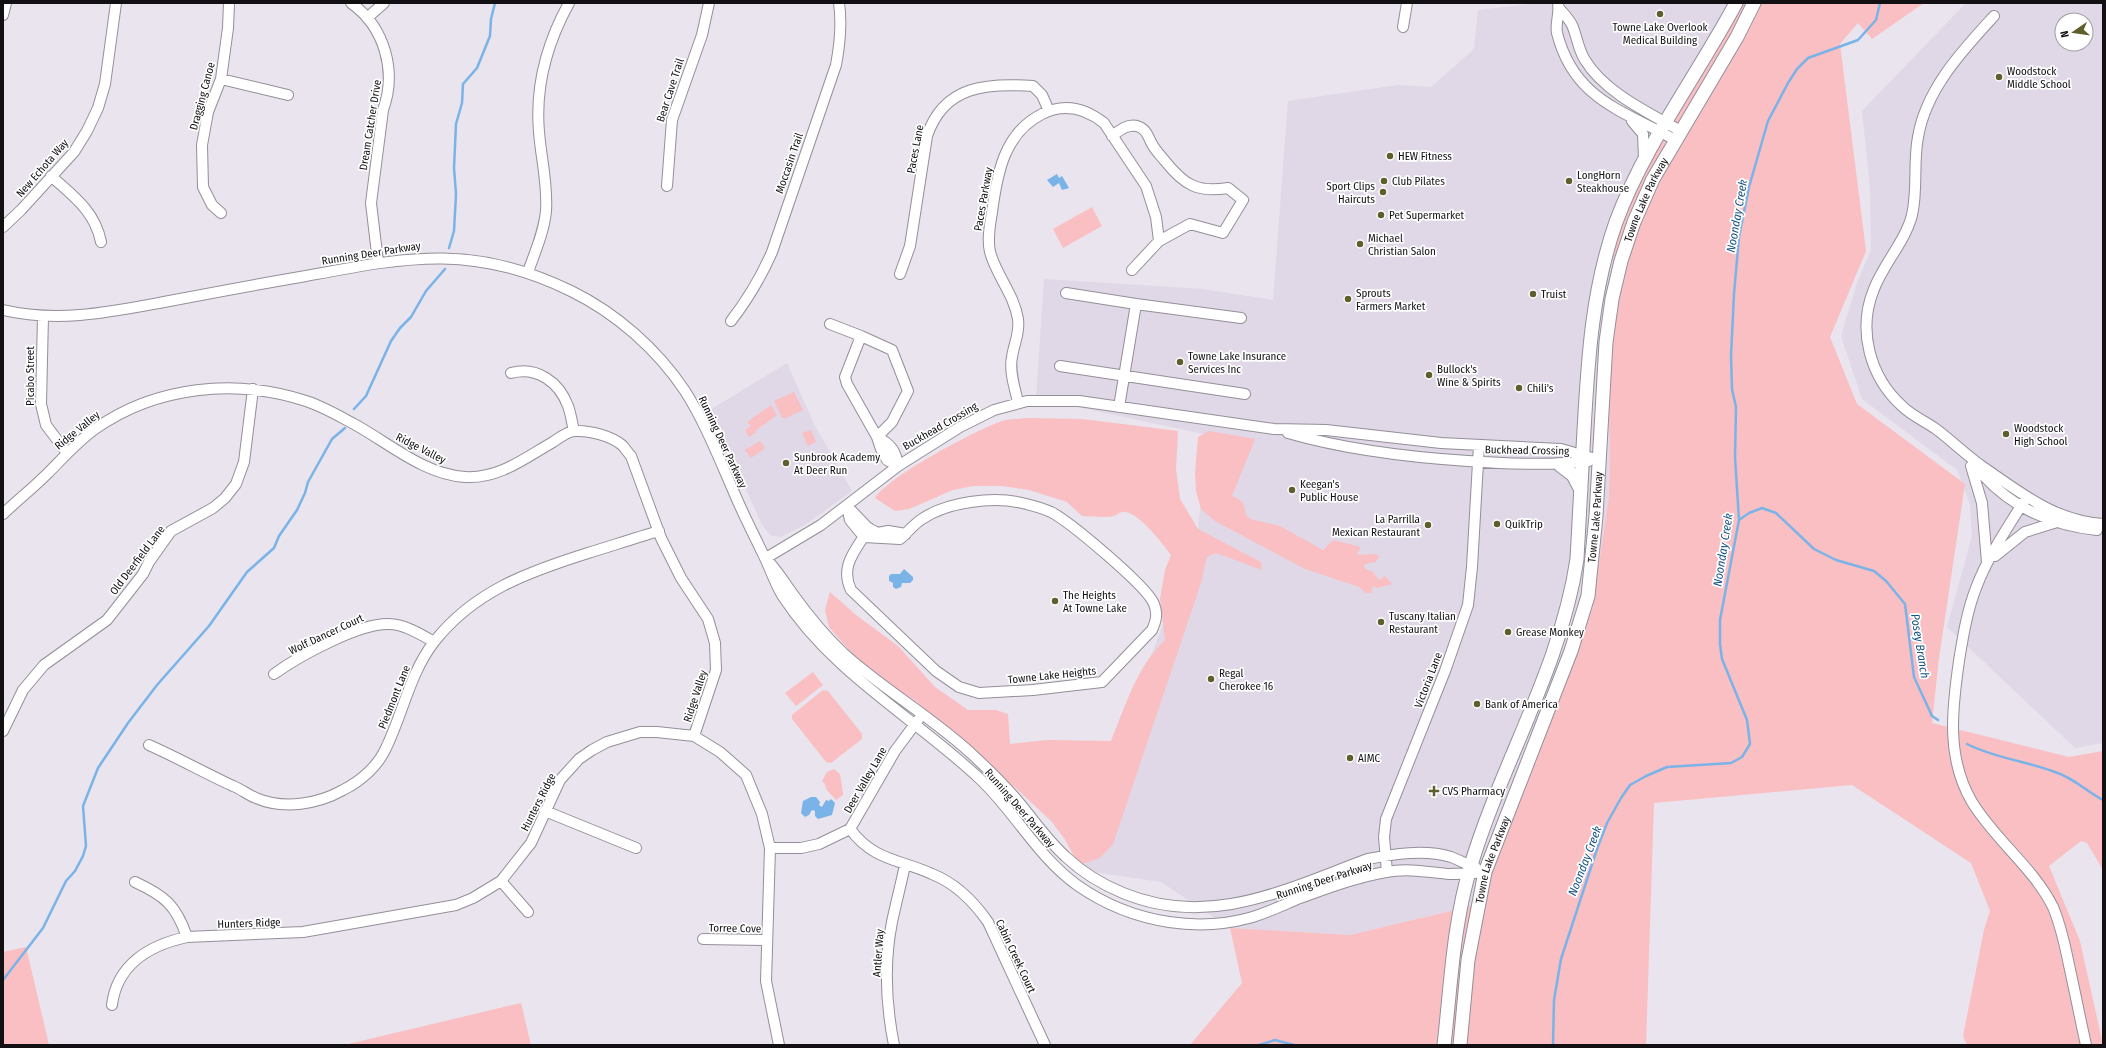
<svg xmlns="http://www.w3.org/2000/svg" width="2106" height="1048" viewBox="0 0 2106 1048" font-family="'Fira Sans Condensed',sans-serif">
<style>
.built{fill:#e0d7e7;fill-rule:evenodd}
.green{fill:#fabfc2}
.water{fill:#7ab3e8}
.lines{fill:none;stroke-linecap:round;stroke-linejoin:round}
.stream{stroke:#7ab3e8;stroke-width:2.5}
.minor-casing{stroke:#948f98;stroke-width:12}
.major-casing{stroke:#948f98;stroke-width:15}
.minor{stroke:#fff;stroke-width:10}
.major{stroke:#fff;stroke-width:13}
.poi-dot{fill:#5e5f2c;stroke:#fff;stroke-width:1.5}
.labels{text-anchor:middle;stroke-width:3.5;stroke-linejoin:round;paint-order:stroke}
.poi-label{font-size:11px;fill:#121013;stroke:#fff;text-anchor:start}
.street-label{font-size:11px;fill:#121013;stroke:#fff}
.water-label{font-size:12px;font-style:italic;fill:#175587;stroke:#fff}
</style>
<rect width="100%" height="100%" fill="#e9e4ed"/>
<path class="built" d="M1540,3H1730L1610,446L1609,497L1592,611L1558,680L1476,905L1350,935L1230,928L1161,882L1073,869L1198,529L1208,435L1036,398L1044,279L1202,289L1273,300L1288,101L1398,85L1431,87L1474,49L1478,10Z
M1966,3H2103V743L2075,748L1947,627L1972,536L1970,504L1957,470L1862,399L1841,336L1858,280L1871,250L1870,187L1862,111ZM2062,20H2086V44H2062Z
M787,363L814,424L852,491L806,524L781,537L770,535L762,525L710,410Z"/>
<path class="green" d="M1730,3H1924L1872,39L1858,23L1840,44L1866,251L1830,337L1857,404L1965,484L1939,658L1932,723L2069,757L2103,751V870L2087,843L2081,841L2049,866L2080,941L2103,1045H1967L1963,1036L1984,930L1990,911L1971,863L1852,785L1654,803L1646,1045H1190L1242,983L1230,928L1350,935L1476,905L1558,680L1592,610L1609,497L1610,446L1606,311L1617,234L1656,135Z
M1092,207L1102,226L1063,248L1053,229Z
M794,392L803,410L786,418H782L774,401Z
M771,405L777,415L755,431L756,432L749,437L745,430L751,426L747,422Z
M1027,418L1082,419L1178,431L1176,469L1180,499L1198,529L1261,562L1262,570L1216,553L1207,557L1201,583L1113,844L1100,858L1079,865L1064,838L1051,821L1019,791L917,702L865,669L829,627L825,610L830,592L856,615L898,646L935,687L968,710H996L1008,714L1010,744L1048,740L1111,741C1125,707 1137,666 1165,640L1160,599L1165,570L1171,555C1161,542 1141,515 1126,512C1120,511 1119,514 1114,516C1105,518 1092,516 1082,516L1067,502L1029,490L1002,486H973L953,490L909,509L895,511L875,498C889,476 976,430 1002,421C1010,419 1019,419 1027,418Z
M811,430L816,442L808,446L802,433Z
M1209,431L1255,439L1232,496C1243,500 1244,504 1246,515L1250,519L1280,526L1323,550L1333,540L1361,547L1357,555L1375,554L1379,556L1376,562L1365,564L1364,568L1373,572L1379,580L1385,576L1392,584L1377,588L1373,586L1371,593H1366L1359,587L1305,569L1215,521L1201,509L1196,491L1195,473L1198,437Z
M760,441L765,448L751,458L745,450Z
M813,672L823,685L796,706L785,693Z
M823,690L828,691L862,734V739L831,763L826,762L792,719V715Z
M834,769L840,774L843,793V795L836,800L826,789L825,784L822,781L827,772Z
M26,947L49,1045H3V952Z
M521,1003L531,1045H344Z"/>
<path class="water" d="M1057,174L1059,178L1062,176L1069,188L1062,190L1059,183L1053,187L1047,180Z
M904,569L913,577V580L910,583H902L901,587L896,589L893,587V583L889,581V576L891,574H900Z
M811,797H816L820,802L819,805L822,807L826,800L829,801L831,799L835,803L832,815L818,819L815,816V811L812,810L809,815L805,817L801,813L803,801Z"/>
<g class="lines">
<path class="stream" d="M449,248L454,231L456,194L454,168L456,124L462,103L463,84L477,68L490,36L491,19L495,3
M354,409L366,396L391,341L400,328L411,317L426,291L445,269
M1739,520L1749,513L1762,508L1776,513L1814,549L1836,560L1874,571L1886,581L1905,604L1914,677L1932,716L1938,720
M1967,744C1994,758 2026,761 2055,772C2074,778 2086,791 2103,800
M3,980L43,928L66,881L75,871L83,856L86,846L83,806L98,768L128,723L157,685L209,626L247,572L274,548L279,536L297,510L305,493L308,482L332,439L345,428
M1259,1045L1275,1040L1294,1045
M1553,1045L1554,1000L1561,959L1597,849L1607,823L1621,798L1630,785L1646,776L1667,767L1731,763L1742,757L1750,744L1747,720L1722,659L1720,644V620L1739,520L1735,457L1736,407L1732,389L1731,356L1734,294L1739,237L1749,187L1768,121L1788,83L1797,69L1808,58L1858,40L1876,20L1880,3"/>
<g class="minor-casing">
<path id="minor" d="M351,3C385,27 397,72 383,110L371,203L378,262
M1558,3C1560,13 1555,24 1557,33C1574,100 1623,110 1675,140
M1559,8C1563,13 1569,19 1572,25C1577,36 1578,49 1585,60C1604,92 1649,113 1681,131
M3,15L6,3
M1994,16C1962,51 1926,89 1918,137C1913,163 1918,189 1912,215C1905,242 1884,263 1874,289C1857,330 1870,377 1902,406C1912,416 1925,421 1936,429C1952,441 1966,455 1983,467C2021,493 2055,521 2103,524
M367,18L384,3
M1403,27L1407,3
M221,79L288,95
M1632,121L1643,134L1644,158
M1112,136C1120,130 1127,124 1137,126C1147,129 1148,137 1152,144C1155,150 1161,156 1165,161C1184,185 1198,193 1228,188L1243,200L1223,233L1190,224L1159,241L1132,270
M51,176C73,196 95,211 101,242
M667,186L672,120L702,35L709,3
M221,213L212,205L203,187L202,145L208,112L221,79L228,28L229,3
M3,227L21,210L74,152L87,131L98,108L105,84L116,3
M528,272C535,252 544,232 546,211C548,185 541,158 539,132C535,86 547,43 569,3
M900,274L910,246L927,136C944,85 987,83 1033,86L1042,95L1049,111
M1066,293L1136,304L1119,407
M1136,304L1241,318
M3,310C58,323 110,312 164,302C211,293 259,284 306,276C407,257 473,243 571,291C616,313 657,349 685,391C706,424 720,461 736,497C744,516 754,535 763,554C770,568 774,581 782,595C833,674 913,716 980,779C1015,812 1037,856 1077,885C1104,904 1136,917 1169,922C1195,926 1223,925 1249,918C1267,913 1283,905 1300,898C1328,888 1357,877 1386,872C1408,868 1428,872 1449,874C1461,874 1474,873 1485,872
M43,316L41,404L46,425L67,453
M731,321C748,299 761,277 772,252L836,65C840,44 842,24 839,3
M830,324L861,336
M1060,366L1245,394
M511,373C537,366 559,382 568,406C571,414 572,423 574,431
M1018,402C1015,389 1009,371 1012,357C1014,343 1020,334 1018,319C1014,294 996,275 990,252C987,239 990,225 992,212C997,174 1004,133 1042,114C1064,103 1085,108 1104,123L1146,186L1156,217L1159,241
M1288,433C1347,450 1406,457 1468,461C1508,464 1549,466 1589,461
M877,437L892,422L908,391L892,350L861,336L845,377L847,384L877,437L881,449L887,460L898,466
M877,437C891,444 896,451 898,466
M1974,464C2004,504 2048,525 2097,530
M1971,466L1982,503L1987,562
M2026,498C2008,527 1988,556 1976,588C1967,611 1963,636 1959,661C1952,709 1946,758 1972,802C1995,840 2033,867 2053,907C2061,926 2065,945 2069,965C2075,992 2080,1018 2086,1045
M847,506L850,520L864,537L900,539C907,533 914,524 922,519C947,502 993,496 1022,503C1031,505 1042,508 1051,512C1070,522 1147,586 1154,604C1158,614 1156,621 1152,630L1102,682L1033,690L979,693L959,687L936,671L851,590C839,565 857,549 869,528
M847,506L868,528L878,533L888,531L906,534
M3,514C18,500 34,487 48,473C63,458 77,442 95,429C156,386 235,378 306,401C322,406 339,416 354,424C389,443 423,474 465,477C499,479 525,458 553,442C559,438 568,431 575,431C589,430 611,436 622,445C625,448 628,453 631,456L661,538L681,578L708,619L715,643L716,670L694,736
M1995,556L2025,532L2057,522
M766,558L821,525L898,466L960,427L994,410L1027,401H1079L1274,429L1326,430L1441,443L1561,449L1599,460
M767,560C777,570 784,582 792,593C807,614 824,635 843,653C885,691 934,718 975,757C990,771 1004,785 1017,800C1033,819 1047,840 1066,857C1083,873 1101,884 1123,893C1210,929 1286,889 1368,859C1393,854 1425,849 1451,857C1459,860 1468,865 1476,868
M274,674C299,656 359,623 389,624C404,624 422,635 434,642
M3,731L23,690L44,665L107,620L143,574L149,562L171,531L213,508L225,498L236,484L244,462L253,389
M149,745C178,758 205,773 233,786C241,789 248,795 256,798C284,810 318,804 343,790C361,781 378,766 386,748C403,713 410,673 434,642C474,591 528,572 588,553C611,546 635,538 659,531
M545,811L636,848
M850,829C874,861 899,859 932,874C955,883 974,902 988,922L1045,1045
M770,848H801L819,844L850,829L895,751L918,720
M1387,872L1384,837L1386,819L1445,671L1468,605L1472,567L1479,445
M501,881L528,912
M135,882C165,896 176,905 187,937
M703,939L766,940
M112,1005C117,964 150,945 187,937L303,932L456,905L473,898L501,881L531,843L560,780L579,759L592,750L607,742L640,732H657L694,736L720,752L746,775L762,814L770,848L766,981L779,1045
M894,1045C886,1005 884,962 892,922C896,903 901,884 905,865"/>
</g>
<g class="major-casing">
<g id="major">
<path d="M1560,465L1573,475L1581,490"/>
<path d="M1444,1045C1451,984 1453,924 1471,865C1502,762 1561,667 1577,559C1579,516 1582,473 1584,430C1588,359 1592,290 1616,222C1645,144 1697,76 1736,3"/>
<path id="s1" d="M1460,1045L1468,960L1485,872L1571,651L1588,596L1596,516L1606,342L1612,299L1621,261L1634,222L1653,179L1737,37L1754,3"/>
</g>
</g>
<use href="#minor" class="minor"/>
<use href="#major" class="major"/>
</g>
<g class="poi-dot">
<circle cx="1660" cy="14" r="4"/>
<circle cx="1999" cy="77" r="4"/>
<circle cx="1390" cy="156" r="4"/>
<circle cx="1384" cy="181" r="4"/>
<circle cx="1569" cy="181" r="4"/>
<circle cx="1383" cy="192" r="4"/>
<circle cx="1381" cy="215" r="4"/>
<circle cx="1360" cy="244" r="4"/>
<circle cx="1533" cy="294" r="4"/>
<circle cx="1348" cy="299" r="4"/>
<circle cx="1180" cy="362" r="4"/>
<circle cx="1429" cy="375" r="4"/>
<circle cx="1519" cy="388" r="4"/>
<circle cx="2006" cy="434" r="4"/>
<circle cx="786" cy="463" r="4"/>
<circle cx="1292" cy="490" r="4"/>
<circle cx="1497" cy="524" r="4"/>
<circle cx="1428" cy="525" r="4"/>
<circle cx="1055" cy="601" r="4"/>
<circle cx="1381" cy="622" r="4"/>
<circle cx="1508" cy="632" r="4"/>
<circle cx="1211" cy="679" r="4"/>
<circle cx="1477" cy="704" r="4"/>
<circle cx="1350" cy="758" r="4"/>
<path d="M1432 785h4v4h4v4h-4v4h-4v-4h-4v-4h4z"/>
</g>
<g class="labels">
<g class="poi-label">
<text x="1660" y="31" text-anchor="middle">Towne Lake Overlook<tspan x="1660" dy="13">Medical Building</tspan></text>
<text x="2007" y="75">Woodstock<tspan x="2007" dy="13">Middle School</tspan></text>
<text x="1398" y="160">HEW Fitness</text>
<text x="1577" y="179">LongHorn<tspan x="1577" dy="13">Steakhouse</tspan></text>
<text x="1392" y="185">Club Pilates</text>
<text x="1375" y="190" text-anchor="end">Sport Clips<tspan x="1375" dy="13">Haircuts</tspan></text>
<text x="1389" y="219">Pet Supermarket</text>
<text x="1368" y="242">Michael<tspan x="1368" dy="13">Christian Salon</tspan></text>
<text x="1356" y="297">Sprouts<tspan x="1356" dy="13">Farmers Market</tspan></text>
<text x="1541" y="298">Truist</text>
<text x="1188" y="360">Towne Lake Insurance<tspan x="1188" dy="13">Services Inc</tspan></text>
<text x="1437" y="373">Bullock's<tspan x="1437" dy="13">Wine &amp; Spirits</tspan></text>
<text x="1527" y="392">Chili's</text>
<text x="2014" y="432">Woodstock<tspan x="2014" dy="13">High School</tspan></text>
<text x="794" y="461">Sunbrook Academy<tspan x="794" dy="13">At Deer Run</tspan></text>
<text x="1300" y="488">Keegan's<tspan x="1300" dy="13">Public House</tspan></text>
<text x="1420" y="523" text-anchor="end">La Parrilla<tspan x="1420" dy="13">Mexican Restaurant</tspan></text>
<text x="1505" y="528">QuikTrip</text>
<text x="1063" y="599">The Heights<tspan x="1063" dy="13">At Towne Lake</tspan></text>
<text x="1389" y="620">Tuscany Italian<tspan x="1389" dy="13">Restaurant</tspan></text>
<text x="1516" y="636">Grease Monkey</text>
<text x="1219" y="677">Regal<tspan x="1219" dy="13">Cherokee 16</tspan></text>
<text x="1485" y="708">Bank of America</text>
<text x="1358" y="762">AIMC</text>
<text x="1442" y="795">CVS Pharmacy</text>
</g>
<g class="street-label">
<text transform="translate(670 90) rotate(-72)" y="4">Bear Cave Trail</text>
<text transform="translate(202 96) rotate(-75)" y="4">Dragging Canoe</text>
<text transform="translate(370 125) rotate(-81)" y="4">Dream Catcher Drive</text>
<text transform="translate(915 149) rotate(-79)" y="4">Paces Lane</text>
<text transform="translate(789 163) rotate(-71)" y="4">Moccasin Trail</text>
<text transform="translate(42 168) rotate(-49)" y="4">New Echota Way</text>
<text transform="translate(983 199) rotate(-80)" y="4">Paces Parkway</text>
<text dy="4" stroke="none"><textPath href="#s1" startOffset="873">Towne Lake Parkway</textPath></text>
<text transform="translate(371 253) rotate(-9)" y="4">Running Deer Parkway</text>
<text transform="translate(30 376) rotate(-90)" y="4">Picabo Street</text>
<text transform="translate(940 426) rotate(-30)" y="4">Buckhead Crossing</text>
<text transform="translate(77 430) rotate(-39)" y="4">Ridge Valley</text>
<text transform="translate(723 442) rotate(65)" y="4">Running Deer Parkway</text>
<text transform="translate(421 448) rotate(27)" y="4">Ridge Valley</text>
<text transform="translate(1527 450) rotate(1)" y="4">Buckhead Crossing</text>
<text dy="4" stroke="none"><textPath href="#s1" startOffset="549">Towne Lake Parkway</textPath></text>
<text transform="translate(137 560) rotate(-53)" y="4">Old Deerfield Lane</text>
<text transform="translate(326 634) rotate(-25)" y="4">Wolf Dancer Court</text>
<text transform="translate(1052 675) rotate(-6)" y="4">Towne Lake Heights</text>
<text transform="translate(1428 680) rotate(-69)" y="4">Victoria Lane</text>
<text transform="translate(695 696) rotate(-72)" y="4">Ridge Valley</text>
<text transform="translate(394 697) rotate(-68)" y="4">Piedmont Lane</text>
<text transform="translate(865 780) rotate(-60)" y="4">Deer Valley Lane</text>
<text transform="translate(538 802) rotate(-63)" y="4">Hunters Ridge</text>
<text transform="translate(1020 808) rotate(49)" y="4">Running Deer Parkway</text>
<text dy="4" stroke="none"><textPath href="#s1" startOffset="189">Towne Lake Parkway</textPath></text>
<text transform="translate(1324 880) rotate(-18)" y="4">Running Deer Parkway</text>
<text transform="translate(249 923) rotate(-2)" y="4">Hunters Ridge</text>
<text transform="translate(735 928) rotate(1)" y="4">Torree Cove</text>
<text transform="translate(878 953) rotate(-86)" y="4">Antler Way</text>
<text transform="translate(1016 956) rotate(65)" y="4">Cabin Creek Court</text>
</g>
<g class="water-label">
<text transform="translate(1737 216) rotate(-80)" y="4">Noonday Creek</text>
<text transform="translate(1723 550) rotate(-81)" y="4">Noonday Creek</text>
<text transform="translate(1920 646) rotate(81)" y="4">Posey Branch</text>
<text transform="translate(1585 861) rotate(-69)" y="4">Noonday Creek</text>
</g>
</g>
<rect width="2106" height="1048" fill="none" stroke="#121013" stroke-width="8"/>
<g transform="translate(2074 32) rotate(257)"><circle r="19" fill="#ffffff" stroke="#a09fa1"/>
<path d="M0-3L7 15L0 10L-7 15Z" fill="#5e5f2c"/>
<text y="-6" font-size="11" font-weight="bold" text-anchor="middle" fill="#121013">N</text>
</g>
</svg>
